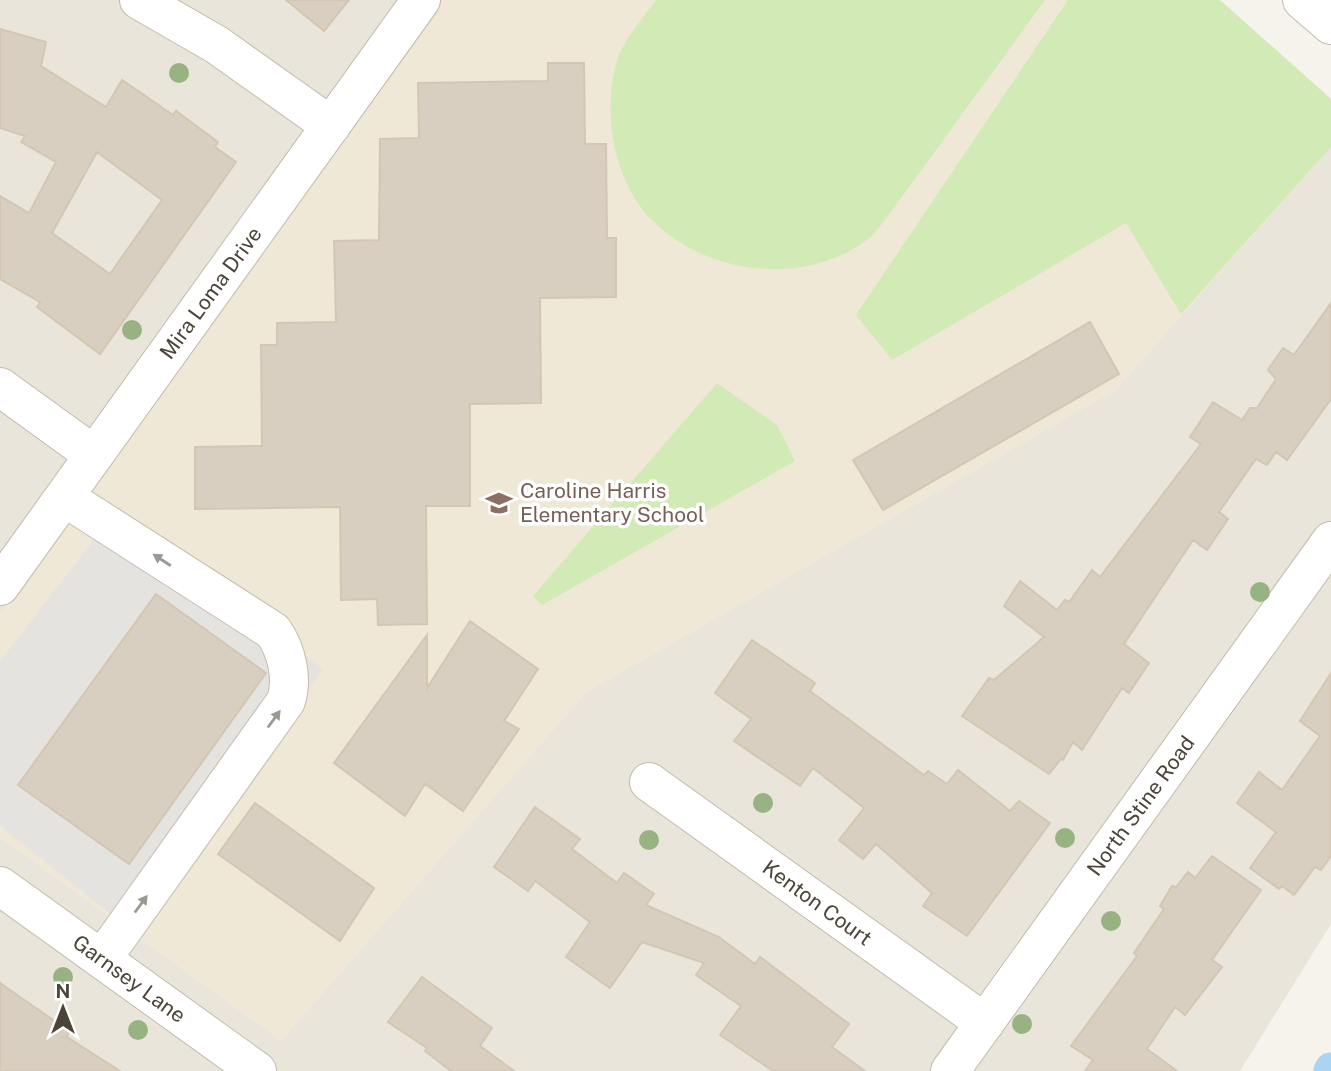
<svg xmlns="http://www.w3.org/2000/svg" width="1331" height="1071" viewBox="0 0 1331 1071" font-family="'Public Sans',sans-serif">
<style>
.residential{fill:#eae5da}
.education{fill:#efe8d6}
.green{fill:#d2eab5}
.parking{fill:#e5e3e0}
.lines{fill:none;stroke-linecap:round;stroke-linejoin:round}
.canal{stroke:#a9d4f2;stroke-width:33}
.building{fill:#d8cfc1;stroke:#d3c7b4;stroke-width:2;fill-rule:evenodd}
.minor-casing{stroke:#c2bbae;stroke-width:40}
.minor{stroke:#fff;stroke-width:38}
.tree{fill:#97b381}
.oneway{fill:#9c9892}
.labels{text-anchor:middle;stroke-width:7;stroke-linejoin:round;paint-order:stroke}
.street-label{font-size:21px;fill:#4b4439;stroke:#fff}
.education-label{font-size:21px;fill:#785e54;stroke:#fff;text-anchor:start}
</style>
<rect width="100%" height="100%" fill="#f6f3ec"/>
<path class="residential" d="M0,0H442L0,616Z
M1331,147V924L1240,1071H0V837L281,1040L586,692L1115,390Z"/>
<path class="education" d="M442,0H1220L1331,99V147L1115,390L586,692L281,1040L0,837V616Z"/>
<path class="green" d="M656,0H1045L888,216C882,223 875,234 867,240C804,287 705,275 651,219C615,183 603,116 615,68C621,42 641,21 656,0Z
M1068,0H1220L1331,99V147L1181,314L1126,223L892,360L856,315Z
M717,383L777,425L795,461L542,605L533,596Z"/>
<path class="parking" d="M110,519L323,669L138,936L0,826V661Z"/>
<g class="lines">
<path class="canal" d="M1330,1071L1331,1069"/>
</g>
<path class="building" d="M286,0H349L324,31Z
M0,29L46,42L41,66L106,107L122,80L173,115L176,111L218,142L215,147L236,162L100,354L37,307L40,302L0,279V196L29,213L56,162L21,142L25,136L0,128ZM97,152L162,200L110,274L52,233Z
M548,63H584L585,144H606L607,238H616V297L540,298L541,403L470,404V506H426L427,624L378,625L377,599L341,600L340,507L195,509V447L262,446L261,345H277V323L336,322L334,241L379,240L380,139L419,138L418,83L548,81Z
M1331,303V399L1287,460L1276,452L1267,465L1256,459L1219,512L1228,519L1207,550L1193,540L1124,644L1149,663L1129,693L1122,688L1082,750L1073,742L1063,760L1061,759L1049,774L962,716L989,678L994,680L1044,637L1004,606L1020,581L1057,610L1065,600L1069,602L1092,570L1100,577L1201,444L1190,437L1213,402L1242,420L1250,408H1257L1276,379L1268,370L1283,348L1294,355Z
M1090,322L1119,374L883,510L853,460Z
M156,594L266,673L129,864L18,785Z
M470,621L538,669L504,721L519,729L463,811L425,784L405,816L334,763L427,635V688Z
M752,640L815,683L810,691L924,775L928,771L947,784L958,770L1010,811L1019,801L1050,823L967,936L923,906L932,893L876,844L863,859L839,840L864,808L813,768L800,786L734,741L751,719L715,693Z
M1331,673V856L1321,870L1315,867L1294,895L1282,886L1279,889L1250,868L1276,832L1237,803L1259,772L1282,790L1320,736L1300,721Z
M255,803L374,888L340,941L218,854Z
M535,807L580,839L572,849L617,883L624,873L654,894L646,905L719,937L755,964L760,957L849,1024L832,1047L865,1071H773L720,1035L741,1006L696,975L704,963L642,942L610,988L566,957L590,922L535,881L528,891L494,867Z
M1212,856L1261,890L1212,960L1222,967L1185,1015L1175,1007L1147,1049L1177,1071H1085L1093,1060L1071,1046L1137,956L1134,953L1164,909L1160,906L1172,886L1176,887L1188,872L1195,878Z
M422,977L492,1028L480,1046L514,1071H451L425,1051L427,1048L388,1022Z
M0,983L69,1031L67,1037L120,1071H0Z"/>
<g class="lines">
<g class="minor-casing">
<path id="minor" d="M139,0L217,45L331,126
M1302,0L1331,25
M0,387L94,455
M64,497L273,631C287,651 293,678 286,701L102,959
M0,586L421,0
M649,782L985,1023
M0,886L257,1071
M950,1071L1331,541"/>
</g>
<use href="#minor" class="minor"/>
</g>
<g class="tree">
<circle cx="179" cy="73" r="10"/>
<circle cx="132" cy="330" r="10"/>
<circle cx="1260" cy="592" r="10"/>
<circle cx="763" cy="803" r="10"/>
<circle cx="1065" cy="838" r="10"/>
<circle cx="649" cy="840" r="10"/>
<circle cx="1111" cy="921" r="10"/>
<circle cx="63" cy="977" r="10"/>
<circle cx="1022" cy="1024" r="10"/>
<circle cx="138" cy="1030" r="10"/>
</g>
<defs><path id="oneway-solid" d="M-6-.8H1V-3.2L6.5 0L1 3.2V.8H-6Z" transform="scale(1.75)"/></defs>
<g class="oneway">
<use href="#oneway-solid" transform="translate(162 560) rotate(-147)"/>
<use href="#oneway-solid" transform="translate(274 719) rotate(-54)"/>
<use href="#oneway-solid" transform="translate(141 904) rotate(-54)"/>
</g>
<defs>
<g id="school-bare" transform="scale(2.1)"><path d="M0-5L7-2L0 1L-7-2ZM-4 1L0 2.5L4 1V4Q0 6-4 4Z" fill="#8d6e63" stroke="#fff" stroke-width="2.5" paint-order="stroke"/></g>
</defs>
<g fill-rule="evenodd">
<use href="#school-bare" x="499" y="503"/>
</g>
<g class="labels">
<g class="street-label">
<text transform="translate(211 293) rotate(-54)" y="7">Mira Loma Drive</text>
<text transform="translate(1141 806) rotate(-54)" y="7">North Stine Road</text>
<text transform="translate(817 903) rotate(36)" y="7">Kenton Court</text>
<text transform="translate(129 979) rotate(36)" y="7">Garnsey Lane</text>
</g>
<g class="education-label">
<text x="520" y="498">Caroline Harris<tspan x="520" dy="24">Elementary School</tspan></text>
</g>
</g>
<g transform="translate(63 1008)" stroke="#ffffff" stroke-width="5" paint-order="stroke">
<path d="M0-5L12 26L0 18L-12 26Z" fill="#4b4439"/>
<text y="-10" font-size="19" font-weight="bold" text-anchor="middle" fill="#4b4439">N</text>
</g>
</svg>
